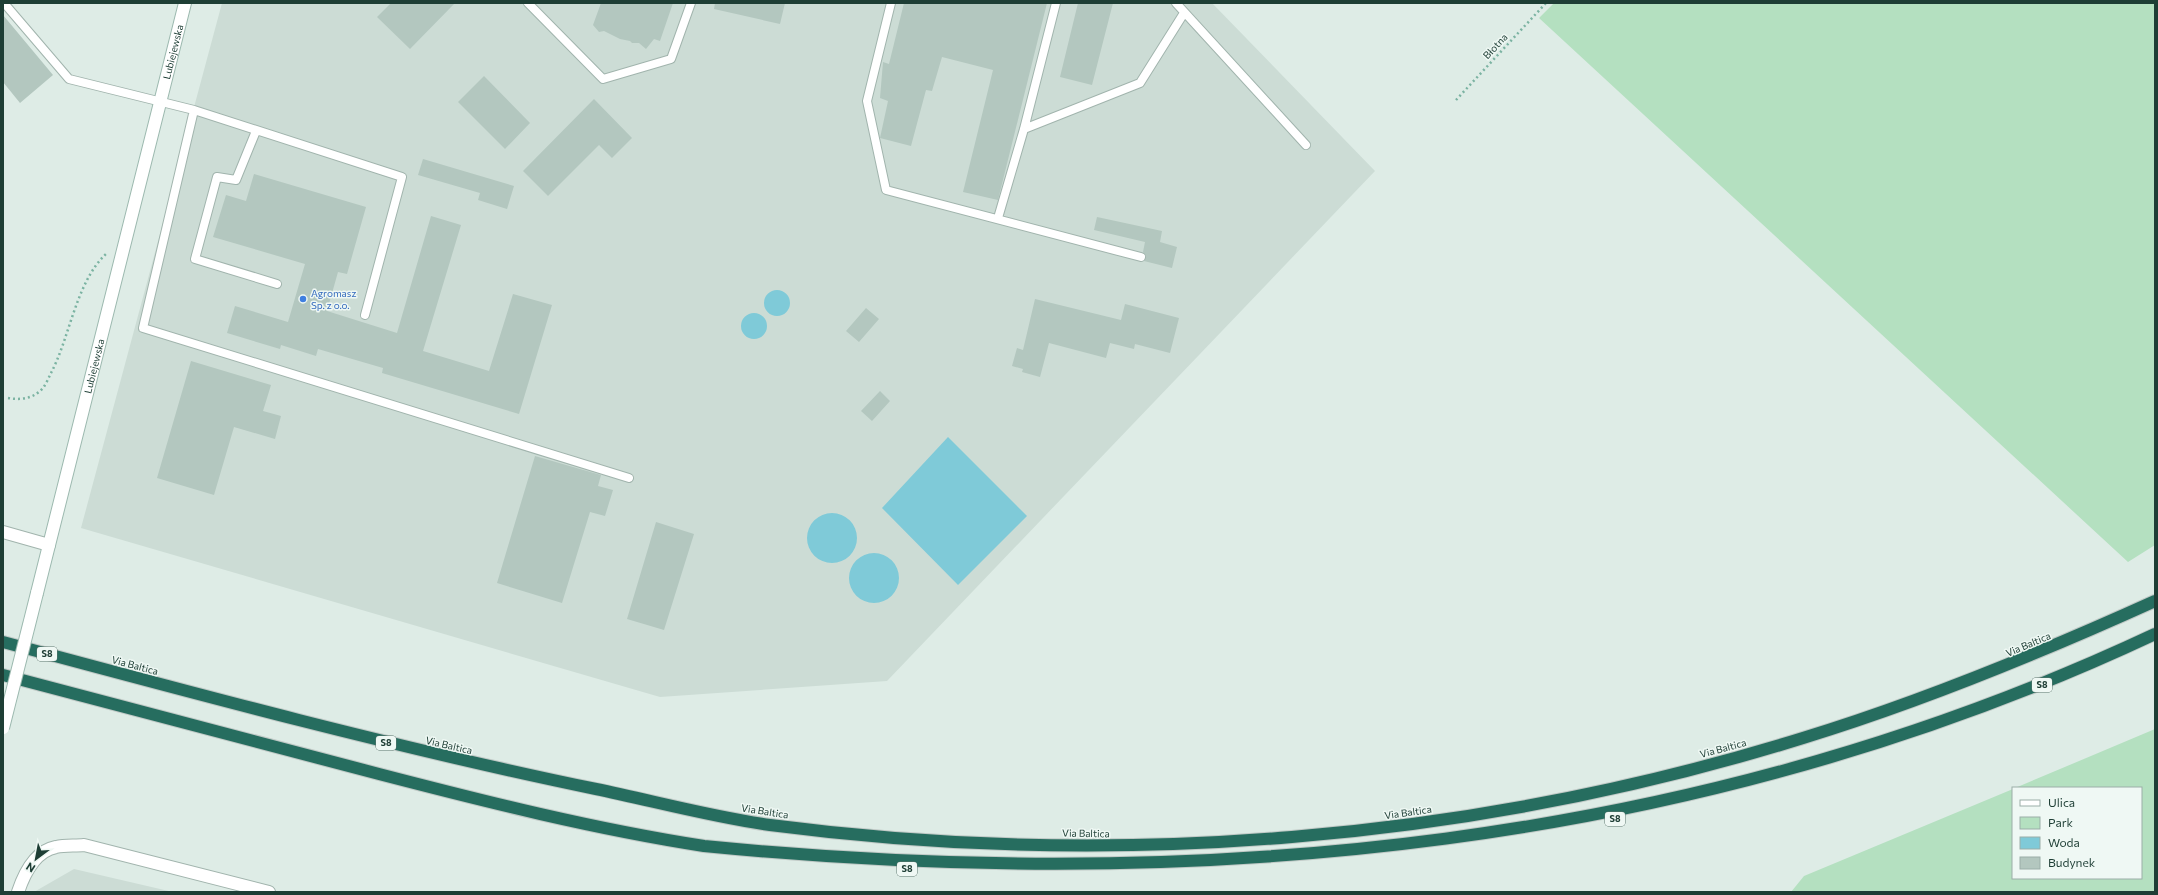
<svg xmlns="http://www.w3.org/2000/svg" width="2158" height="895" viewBox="0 0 2158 895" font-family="Commissioner,sans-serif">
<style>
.built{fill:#ccdcd5}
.green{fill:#b4e0c0}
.water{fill:#7fcad8}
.building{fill:#b3c7bf}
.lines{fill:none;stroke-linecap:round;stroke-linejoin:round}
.service-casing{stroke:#a1b4ad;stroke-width:10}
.minor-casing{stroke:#a1b4ad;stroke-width:14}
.tertiary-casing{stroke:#a1b4ad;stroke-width:14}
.secondary-casing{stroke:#9cb9af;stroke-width:14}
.motorway-casing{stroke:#c0c9c6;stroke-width:14}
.path{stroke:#7bb3a2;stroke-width:2.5;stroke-dasharray:2 3;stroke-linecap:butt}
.service{stroke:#fff;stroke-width:8}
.minor{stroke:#fff;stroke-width:12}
.tertiary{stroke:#fff;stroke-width:12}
.secondary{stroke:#fff;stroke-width:12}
.motorway{stroke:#266d5f;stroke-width:12}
.secondary-bridge-casing{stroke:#9cb9af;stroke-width:14;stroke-linecap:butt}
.secondary-bridge{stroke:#fff;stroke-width:12}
.shop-dot{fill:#3f7fe0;stroke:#eff8f4;stroke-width:1.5}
.labels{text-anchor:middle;stroke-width:3;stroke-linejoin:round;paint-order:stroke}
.shield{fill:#eff8f4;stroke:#5d766e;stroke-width:1}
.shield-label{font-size:9px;font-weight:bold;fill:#1e3e35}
.street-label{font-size:10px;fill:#1e3e35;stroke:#eff8f4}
.shop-label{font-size:10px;fill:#366cbe;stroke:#eff8f4;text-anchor:start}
</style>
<rect width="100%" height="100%" fill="#deece6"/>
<path class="built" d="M222,3H1212L1375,171L887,681L660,697L81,528Z
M74,869L173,892H34Z"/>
<path class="green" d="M1554,3H2155V545L2128,562L1539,18Z
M2155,729V892H1791L1804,876L2013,789V878H2141V788H2015Z"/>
<path class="water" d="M764 303a13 13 0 1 1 26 0a13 13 0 1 1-26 0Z
M741 326a13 13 0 1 1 26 0a13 13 0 1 1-26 0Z
M948,437L1027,516L958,585L882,508Z
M807 538a25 25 0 1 1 50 0a25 25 0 1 1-50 0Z
M849 578a25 25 0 1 1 50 0a25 25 0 1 1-50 0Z"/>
<path class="building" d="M391,3H455L410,49L377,17Z
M601,3H673L660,41L654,39L646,49L639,43H632L630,41L620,39L604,31L599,32L593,25Z
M715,3H785L780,24L714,9Z
M904,3H1047L998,200L963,192L993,70L942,57L932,91L926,90L911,146L880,138L888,101L880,98L883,62L889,64Z
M1078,3H1113L1092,85L1060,77Z
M3,15L53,75L20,103L3,82Z
M484,76L530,123L505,149L458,102Z
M594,99L632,138L612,158L599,145L548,196L523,171Z
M423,159L514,186L507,209L478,200L480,193L418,175Z
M254,174L366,207L347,274L338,272L327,311L397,333L431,216L461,225L423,351L489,371L513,294L552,305L519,414L382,373L383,368L318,349L316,356L281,345L280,349L227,333L235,306L288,322L305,264L213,237L226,195L246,201Z
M1097,217L1162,231L1160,242L1177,247L1172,268L1144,261L1146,256L1143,252L1145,242L1094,230Z
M1035,299L1121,320L1125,304L1179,318L1170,353L1135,344L1134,349L1110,343L1106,358L1049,343L1040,377L1022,372L1023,369L1012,366L1017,348L1023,350Z
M866,308L879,319L859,342L846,331Z
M191,361L271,385L263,411L281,416L275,439L234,427L214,495L157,478Z
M880,391L890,401L872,421L861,411Z
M535,456L601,475L598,486L613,490L605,516L590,512L562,603L497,583Z
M656,522L694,534L664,630L627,619Z"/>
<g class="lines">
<g class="service-casing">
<path id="service" d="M4,3L69,79L194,110L402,177L365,315
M528,3L603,79L671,59L691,3
M891,3L867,101L886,190L1141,257
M1176,3L1306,145
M194,110L143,328L629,478
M1024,129L1140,83L1184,13
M256,131L236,180L217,177L195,259L277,284
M998,218L1024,129L1056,3"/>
</g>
<g class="minor-casing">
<path id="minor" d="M18,892C24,874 35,851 56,847C65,845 75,846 84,845L269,892"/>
</g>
<g class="tertiary-casing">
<path id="tertiary" d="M3,532L49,545"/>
</g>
<g class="secondary-casing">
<g id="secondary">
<path id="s1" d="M37,593L185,3"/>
</g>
</g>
<g class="motorway-casing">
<path id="motorway" d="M3,642C200,695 397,748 596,789C654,801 712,817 770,825C1115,870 1472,841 1803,738C1924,701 2040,653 2155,601
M3,675C128,708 253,742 379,774C487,802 594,829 704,846C1203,895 1699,848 2155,634"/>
</g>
<path class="path" d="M1456,100L1546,3
M8,398C20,400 31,399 40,391C45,387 48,379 51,373C70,337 76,282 106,254"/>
<use href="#service" class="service"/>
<use href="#minor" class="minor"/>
<use href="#tertiary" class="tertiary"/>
<use href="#secondary" class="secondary"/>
<use href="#motorway" class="motorway"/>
<g class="secondary-bridge-casing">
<path id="secondary-bridge" d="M3,728L37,593"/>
</g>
<use href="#secondary-bridge" class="secondary-bridge"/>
</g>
<circle class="shop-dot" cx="303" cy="299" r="4"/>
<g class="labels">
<g class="shield">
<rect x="37" y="647" width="20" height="14" rx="3"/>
<rect x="2032" y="678" width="20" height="14" rx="3"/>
<rect x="376" y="736" width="20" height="14" rx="3"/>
<rect x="1605" y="812" width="20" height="14" rx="3"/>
<rect x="897" y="862" width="20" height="14" rx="3"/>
</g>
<g class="shield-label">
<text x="47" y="657">S8</text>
<text x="2042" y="688">S8</text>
<text x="386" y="746">S8</text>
<text x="1615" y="822">S8</text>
<text x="907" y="872">S8</text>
</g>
<g class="street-label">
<text transform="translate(1495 46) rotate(-47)" y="4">Błotna</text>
<text dy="4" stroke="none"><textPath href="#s1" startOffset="558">Lubiejewska</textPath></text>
<text dy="4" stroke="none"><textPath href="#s1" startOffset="234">Lubiejewska</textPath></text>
<text transform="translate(2028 644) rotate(-23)" y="4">Via Baltica</text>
<text transform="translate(135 665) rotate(15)" y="4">Via Baltica</text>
<text transform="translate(449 745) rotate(13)" y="4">Via Baltica</text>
<text transform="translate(1723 748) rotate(-15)" y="4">Via Baltica</text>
<text transform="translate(765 811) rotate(9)" y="4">Via Baltica</text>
<text transform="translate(1408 812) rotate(-8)" y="4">Via Baltica</text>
<text transform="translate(1086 833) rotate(1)" y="4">Via Baltica</text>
</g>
<g class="shop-label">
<text x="311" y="297">Agromasz<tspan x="311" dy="12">Sp. z o.o.</tspan></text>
</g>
</g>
<rect width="2158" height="895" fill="none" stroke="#1e3e35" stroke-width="8"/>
<rect x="2012" y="787" width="130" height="92" fill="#eff8f4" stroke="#9baea8"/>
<rect x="2020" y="800" width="20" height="6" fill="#ffffff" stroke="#9baea8"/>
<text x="2048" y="807" font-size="12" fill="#1e3e35">Ulica</text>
<rect x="2020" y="817" width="20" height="12" fill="#b4e0c0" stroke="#9baea8"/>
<text x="2048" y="827" font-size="12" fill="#1e3e35">Park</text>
<rect x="2020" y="837" width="20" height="12" fill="#7fcad8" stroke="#9baea8"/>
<text x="2048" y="847" font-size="12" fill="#1e3e35">Woda</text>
<rect x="2020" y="857" width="20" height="12" fill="#b3c7bf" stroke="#9baea8"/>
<text x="2048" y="867" font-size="12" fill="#1e3e35">Budynek</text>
<g transform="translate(36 859) rotate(212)" stroke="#eff8f4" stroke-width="3" paint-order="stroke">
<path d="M0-3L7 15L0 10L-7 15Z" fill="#1e3e35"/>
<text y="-6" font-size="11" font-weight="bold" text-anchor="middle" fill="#1e3e35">N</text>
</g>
</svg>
